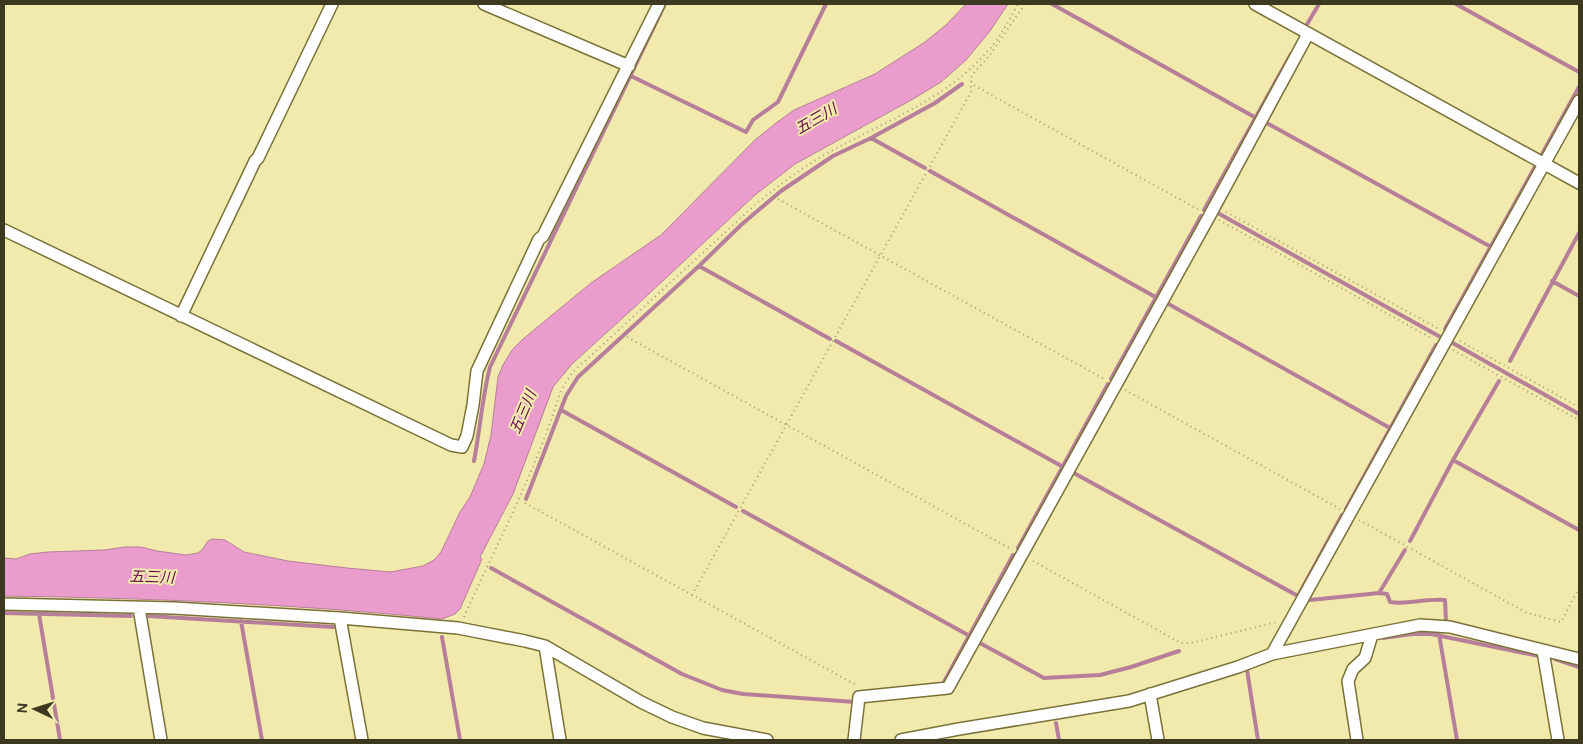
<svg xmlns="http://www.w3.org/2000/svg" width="1583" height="744" viewBox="0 0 1583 744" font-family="'DM Sans','Noto Sans JP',sans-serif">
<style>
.water{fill:#ea9dcd;stroke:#b67f99}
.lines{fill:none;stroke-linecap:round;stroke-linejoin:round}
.stream{stroke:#b67f99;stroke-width:4}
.street-casing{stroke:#797137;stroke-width:14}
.path{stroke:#a09a6e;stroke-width:2;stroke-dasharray:1 4;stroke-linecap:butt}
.street{stroke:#fff;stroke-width:11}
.labels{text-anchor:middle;stroke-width:4;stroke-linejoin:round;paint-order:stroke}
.water-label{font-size:15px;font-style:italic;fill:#65094d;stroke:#f1eaac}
</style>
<rect width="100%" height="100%" fill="#f1eaac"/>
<path class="water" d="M966,4H1008L990,31L966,60L941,82L913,99L795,164L755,195L638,304L572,364L553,387L513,494L480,557L482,559L460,609L455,614L442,619C297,604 150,598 4,596V558L16,559L30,554L48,552L104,550L125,547H141L157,551L186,555L198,553L202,550L208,541L213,539L225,540L244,552L288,561L347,568L390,572L423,566L434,560L441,552L460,512L470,497L484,464L491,435L498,377L503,365L512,350L523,339L591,283L661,235L755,140L776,123L794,110L875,74L925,42L946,25Z"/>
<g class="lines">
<path class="stream" d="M1052,4L1258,119
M1456,4L1579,72
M1306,26L1319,4
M631,76L746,132L753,120L778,102L826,4
M1265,122L1491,247
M871,138L925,168
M1542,154L1579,87
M930,171L1159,299
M1204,210L1291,54
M1216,212L1444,339
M699,266L830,339
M1552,281L1579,296
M1165,302L1390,428
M1445,329L1536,165
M836,341L1065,468
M1451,342L1579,414
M1510,361L1579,233
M1111,379L1201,216
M561,410L736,507
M1453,460L1579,530
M474,461C480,430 482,398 490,367L665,4
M1072,472L1298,596L1342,515
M526,499L566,396L578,377L699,266L741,225L781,191L833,156L871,138L935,103L962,84
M1346,509L1436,345
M743,511L968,635
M1410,541L1453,460L1499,381
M1018,548L1108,384
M491,568L682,674L722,690L743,694L855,702
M1379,593L1405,550
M1310,600L1379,593L1387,594L1390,602C1408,605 1426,598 1445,600L1446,621
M4,613L131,616
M39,614L60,740
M149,616L333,627
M241,621L262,740
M1439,634L1457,740
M442,637L460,740
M1383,638L1413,634H1431L1539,656
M978,642L1044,678L1100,675L1131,667L1179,651
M1555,659L1579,667
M1247,670L1258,740
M944,682L1013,555
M1056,723L1059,740"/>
<g class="street-casing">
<path id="street" d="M484,4L629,66
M1255,4L1579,183
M4,230L451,445L462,447L467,436L473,405L477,371L539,239L543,236L659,4
M181,316L255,161L258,158L332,4
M4,604L174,608L340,618L458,628L525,641L545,646L641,702L672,717L703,728L767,740
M139,608L161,740
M340,618L362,740
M545,646L560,740
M1543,651L1558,740
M1272,654L1579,101
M1150,694L1158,740
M854,740L859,697L948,688L1210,215L1308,34
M901,740L959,729L1129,701L1238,667L1272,654L1420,625L1450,627L1579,659
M1357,740L1348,681L1353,669L1365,658L1372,635"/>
</g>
<path class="path" d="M1025,4L990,55L972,75L971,81L975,86L1199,210
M778,199L1106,380
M1226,212L1439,329
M1219,220L1433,339
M627,337L1011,549
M1460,341L1579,407
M1453,350L1579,420
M1125,390L1340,509
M525,503L856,685
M1359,520L1527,613L1561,622L1579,588
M1033,561L1181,643H1191L1277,622
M692,595L971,92V81
M464,617C497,543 536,471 560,393L566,382L573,372L757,203C777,187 797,171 819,158C877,124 942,103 987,52C1000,38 1009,20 1018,4"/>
<use href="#street" class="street"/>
</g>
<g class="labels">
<g class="water-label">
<text transform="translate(816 119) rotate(-30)" y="5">五三川</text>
<text transform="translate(523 412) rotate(-67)" y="5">五三川</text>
<text transform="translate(152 577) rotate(2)" y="5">五三川</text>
</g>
</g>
<rect width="1583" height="744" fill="none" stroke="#3d3921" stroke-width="10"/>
<g transform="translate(35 709) rotate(274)" stroke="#f1eaac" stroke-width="4" paint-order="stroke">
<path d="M0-4L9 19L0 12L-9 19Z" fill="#3d3921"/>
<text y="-8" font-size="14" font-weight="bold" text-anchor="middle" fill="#3d3921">N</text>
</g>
</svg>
